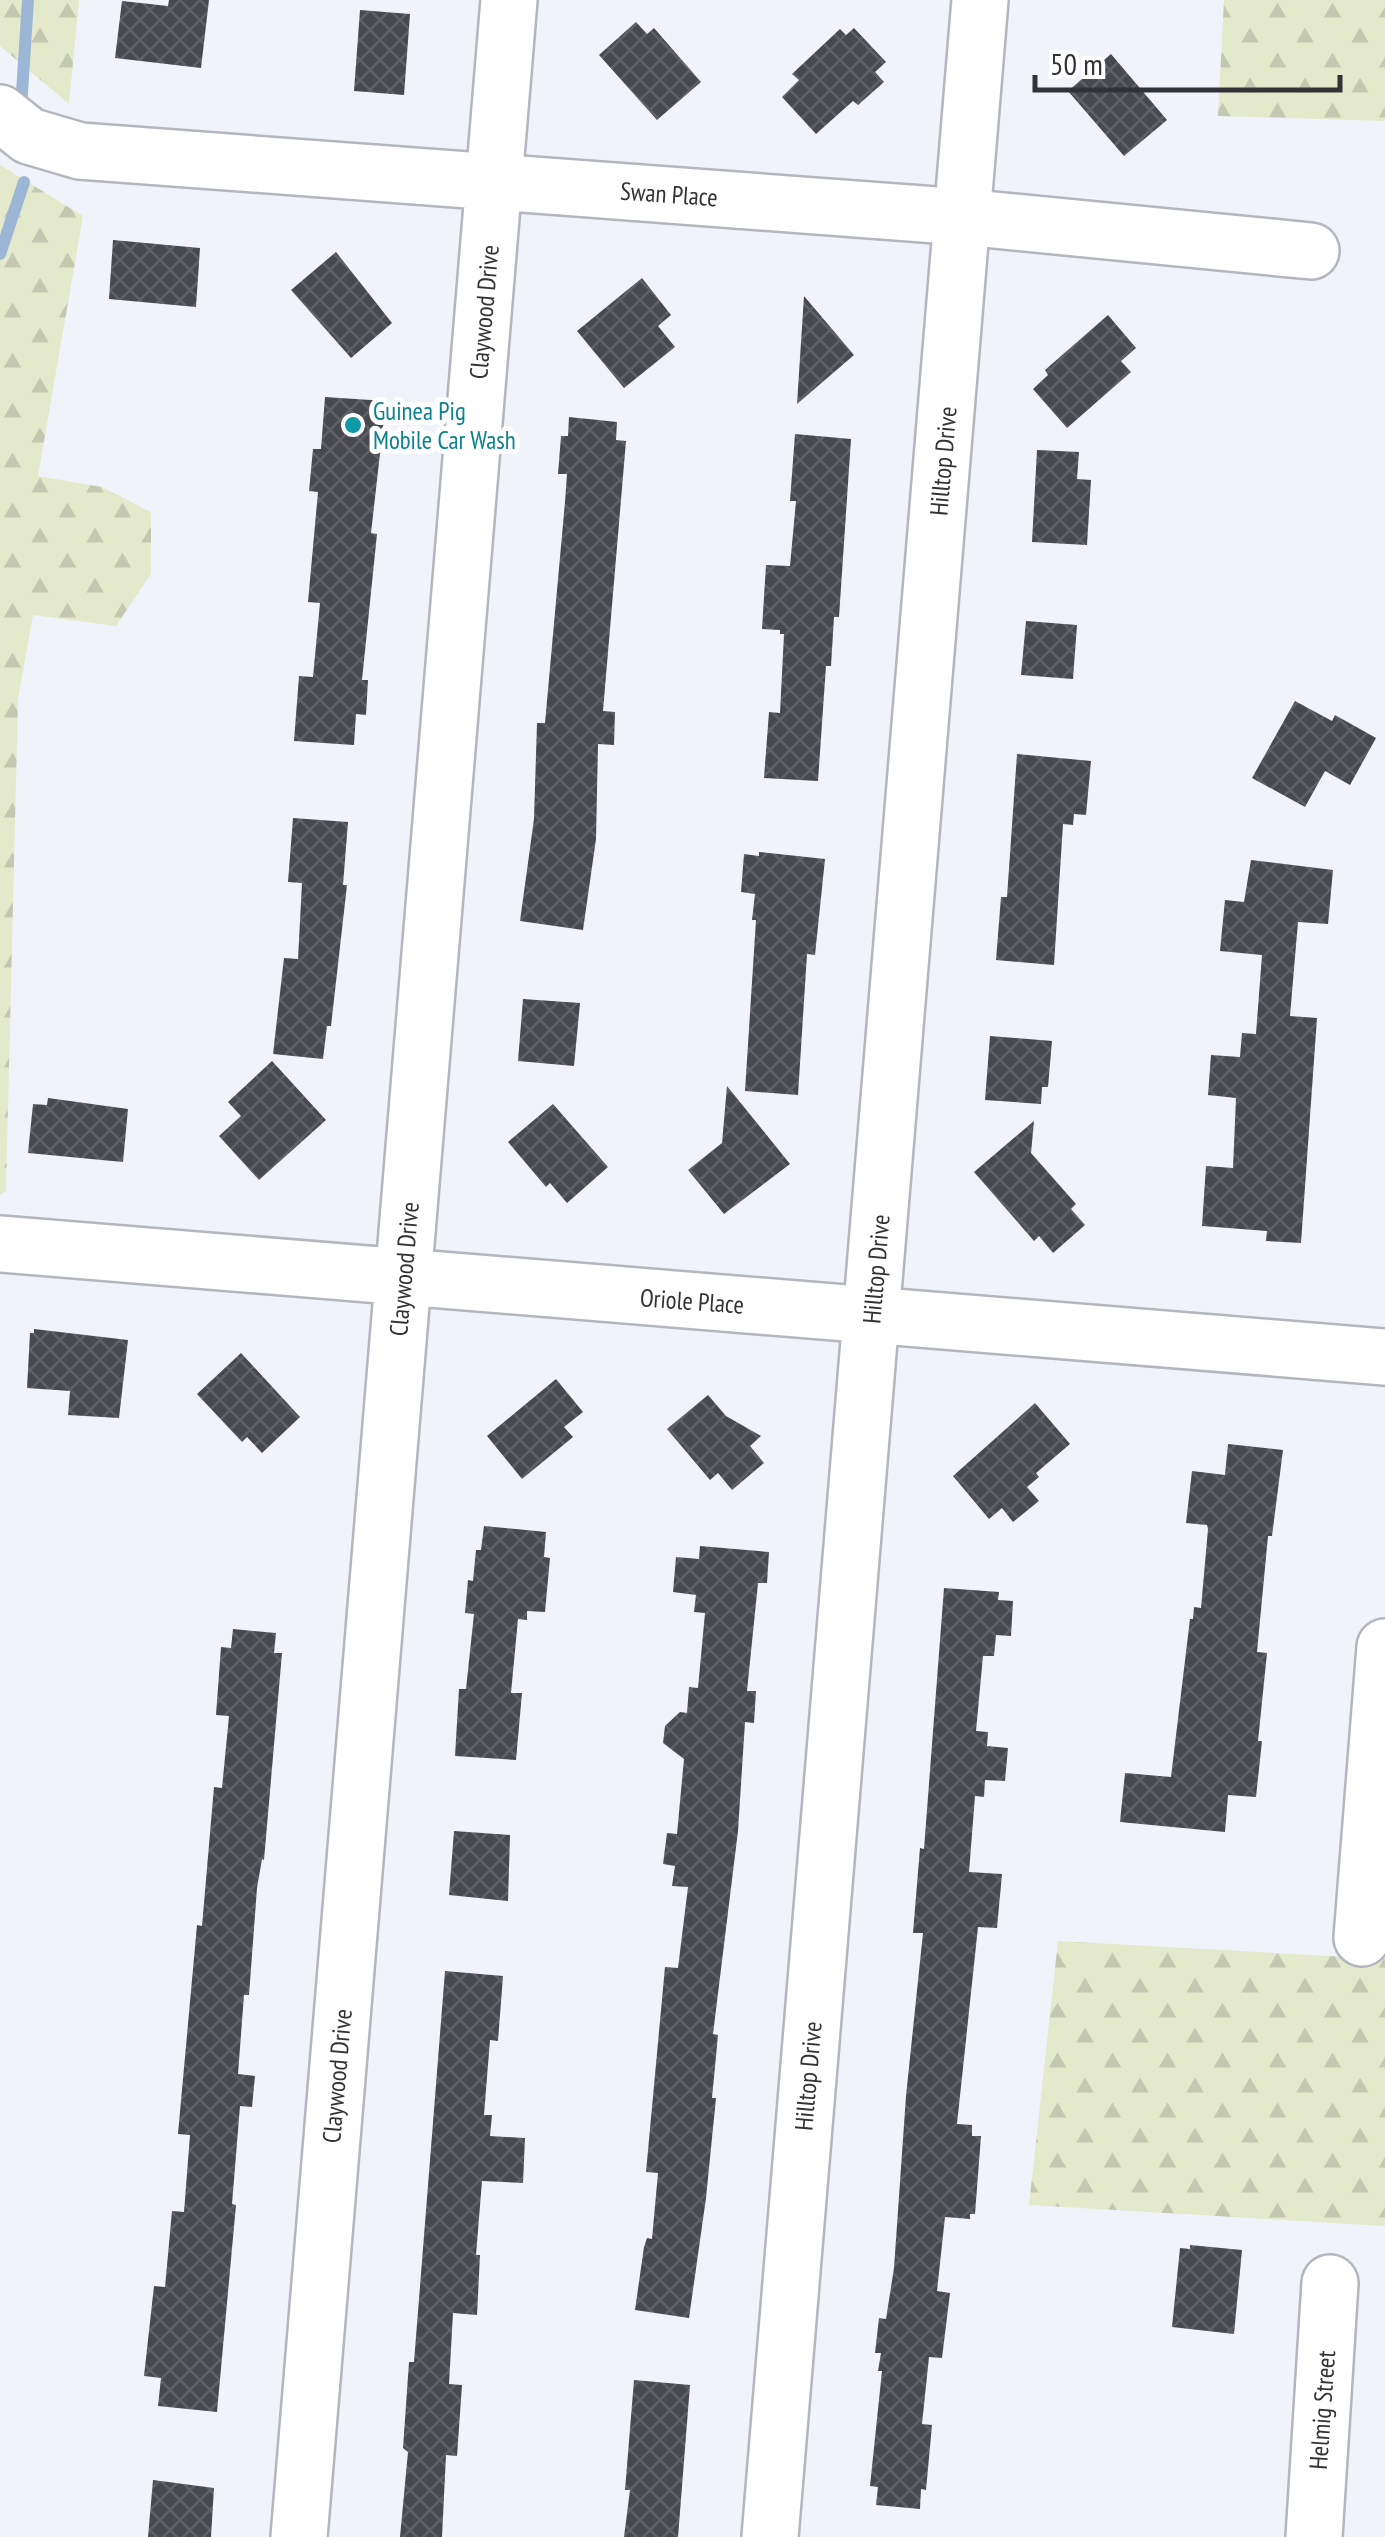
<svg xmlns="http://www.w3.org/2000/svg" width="1385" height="2537" viewBox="0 0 1385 2537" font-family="'PT Sans Narrow',sans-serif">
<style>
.forest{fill:url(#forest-firs)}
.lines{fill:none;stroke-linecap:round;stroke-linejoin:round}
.stream{stroke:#9cb7d6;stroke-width:12}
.building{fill:url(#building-cross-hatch)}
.minor-casing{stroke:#b4b6bd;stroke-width:60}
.minor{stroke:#fff;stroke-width:55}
.culture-dot{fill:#0f9aa8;stroke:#fff;stroke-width:4}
.labels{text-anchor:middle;stroke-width:10;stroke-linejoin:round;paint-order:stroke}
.street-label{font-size:25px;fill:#323336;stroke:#fff}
.culture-label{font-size:25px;fill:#0d838f;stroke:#fff;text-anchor:start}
</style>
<defs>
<pattern id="forest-firs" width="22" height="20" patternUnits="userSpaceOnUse" patternTransform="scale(2.5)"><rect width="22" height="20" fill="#e4e9cc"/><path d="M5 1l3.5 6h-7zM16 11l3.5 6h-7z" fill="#c4c8b0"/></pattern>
<pattern id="building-cross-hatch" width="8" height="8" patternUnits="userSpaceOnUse" patternTransform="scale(2.5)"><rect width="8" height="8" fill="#47494f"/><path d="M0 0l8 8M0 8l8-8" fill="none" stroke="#606166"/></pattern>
</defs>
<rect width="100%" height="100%" fill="#f1f3fb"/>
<path class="forest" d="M0,0H79L69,104L0,46Z
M1224,0H1385V121L1218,116Z
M0,165L83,216L38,476L102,487L151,512V574L116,626L33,615L18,699L6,1191L0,1195Z
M1058,1941L1385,1959V2226L1029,2205Z"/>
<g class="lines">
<path class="stream" d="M21,108L28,0
M0,254L24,182"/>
</g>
<path class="building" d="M169,0H209L201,68L115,58L122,1L168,6Z
M360,10L410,14L404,95L354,91Z
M636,22L647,34L654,28L701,82L657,120L599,55Z
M854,28L886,62L875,72L884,82L858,105L853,101L816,134L782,97L799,80L792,74L840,29L846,35Z
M1111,54L1167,120L1124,156L1068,91Z
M113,240L200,248L196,307L109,299Z
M336,252L392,323L351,358L291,290Z
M642,278L671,315L658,326L675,347L624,388L577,331Z
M804,296L854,355L797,404Z
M1108,315L1136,348L1121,361L1131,372L1067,428L1033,389L1048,375L1045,370Z
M325,397L386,401L371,533L377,534L362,680H368L366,715L356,714L354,745L294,741L299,676L313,677L320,603L308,602L318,492L309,491L313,449H321Z
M569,417L617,422L616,440L626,441L603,711L615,712L614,745L598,744L596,839L583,930L520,921L534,819L537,723H545L565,502L567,474H558L561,436H568Z
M795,434L851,439L839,617H834L831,666H826L818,781L764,778L769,712L780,713L784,634H780V630L762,629L766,565L790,566L796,501H790Z
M1037,450L1079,452L1077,479L1091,480L1087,545L1032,542Z
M1026,621L1077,625L1073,679L1021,675Z
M1295,701L1332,721L1335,715L1376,738L1350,785L1325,771L1305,807L1252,778Z
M1017,754L1091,761L1086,815L1074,814L1073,825L1063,824L1054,965L996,960L1001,897H1007Z
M293,818L348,822L343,885H347L331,1026H327L323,1059L273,1054L284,958L298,959L302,883L288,882Z
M759,852L825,859L815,955L807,954L798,1095L745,1091L756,920H752L755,894L741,892L744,854L759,856Z
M1251,860L1333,870L1328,924L1298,922L1290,1016L1317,1018L1301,1243L1266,1241L1267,1231L1202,1226L1206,1166L1233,1168L1236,1098L1208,1095L1211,1055L1240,1057L1242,1033L1256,1034L1262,955L1220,951L1225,900L1244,902Z
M523,999L580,1003L574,1066L518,1061Z
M990,1036L1052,1041L1048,1087H1042L1041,1104L985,1100Z
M272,1061L326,1120L259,1180L219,1136L241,1116L228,1102Z
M727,1086L790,1164L724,1214L688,1170L722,1143Z
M48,1098L128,1109L123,1162L28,1153L33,1104L47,1105Z
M553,1104L608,1167L567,1203L550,1183L546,1187L508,1142Z
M1034,1121L1031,1153L1076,1204L1071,1209L1085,1225L1053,1253L1039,1236L1034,1241L974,1172Z
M34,1329L128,1340L119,1418L68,1415L70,1391L27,1388L30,1333H34Z
M241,1353L300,1417L262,1453L247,1437L242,1442L197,1394Z
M556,1379L583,1412L564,1427L573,1437L522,1479L487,1436Z
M708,1395L726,1416L761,1436L750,1446L764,1463L732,1490L718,1473L710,1480L667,1429Z
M1035,1403L1070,1444L1036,1473L1039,1477L1027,1487L1039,1501L1013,1522L1002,1508L989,1519L953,1476Z
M1228,1444L1283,1450L1272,1536H1268L1257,1652L1267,1653L1258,1741H1262L1256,1797L1228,1795L1225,1832L1120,1822L1125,1773L1171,1777L1190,1619H1193L1194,1607L1201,1608L1208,1529L1207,1525L1186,1523L1192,1471L1225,1475Z
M484,1526L546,1532L544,1557L550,1558L545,1612L527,1611V1620L518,1619L511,1693H522L516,1760L455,1756L459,1689H466L474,1614L465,1613L468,1580L473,1581L476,1550H481Z
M700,1546L769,1552L767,1583H758L747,1691H756L754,1723L745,1722L738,1831L713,2034L718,2035L712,2098H716L706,2198L689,2318L635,2310L644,2247L647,2238L652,2239L658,2173L646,2172L665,1967L678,1968L688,1887L672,1886L675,1866L663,1864L667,1833L677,1834L684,1759L663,1743L665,1726L680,1712L687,1713L689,1687L698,1688L705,1613L694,1612L696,1595L673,1592L676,1557L699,1559Z
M944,1588L999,1592L998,1600L1013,1601L1011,1636L996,1635L994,1656H983L976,1731L988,1732L987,1746L1008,1748L1005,1781L985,1780L984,1797L975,1796L969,1872L1002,1874L997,1928L978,1927L957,2124L972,2125V2136H981L975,2214H970V2219L945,2217L937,2291L950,2293L942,2358L929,2357L922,2424L932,2425L926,2490L921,2489L920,2509L876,2505L878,2487L870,2486L882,2371H878L881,2353H875L879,2318L886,2319L894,2268L906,2096L923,1933H913L920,1848L924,1849Z
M233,1629L276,1633L274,1653H282L264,1860L262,1859L257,1888L249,1995H244L238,2074L255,2076L252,2107L240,2106L232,2204L236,2205L217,2412L158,2406L161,2378L144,2376L154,2286L165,2287L172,2211L184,2212L190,2135L178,2134L197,1925L202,1926L214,1787L222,1788L229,1716L216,1715L221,1647L231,1648Z
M454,1831L510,1835L508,1901L449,1895Z
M445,1971L503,1976L498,2041L490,2040L484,2115H492L490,2136L525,2138L523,2183L482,2181L476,2255H480L477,2315L453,2313L449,2384L462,2385L457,2456L446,2455L442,2537H400L408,2452L403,2448L409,2362H414Z
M1190,2245L1242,2250L1234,2334L1172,2327L1180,2248L1190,2249Z
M634,2380L690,2385L678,2537H624L630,2490H625Z
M153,2480L214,2488L211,2537H148Z"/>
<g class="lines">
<g class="minor-casing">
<path id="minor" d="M0,113L29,136L80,151L963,217L1311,251
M0,1244L1385,1357
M1362,1938L1385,1647
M299,2537L509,0
M770,2537L980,0
M1314,2537L1330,2283"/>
</g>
<use href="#minor" class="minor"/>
</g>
<circle class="culture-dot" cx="353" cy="425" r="10"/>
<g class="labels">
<g class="street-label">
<text transform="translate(669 194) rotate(4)" y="9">Swan Place</text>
<text transform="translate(484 312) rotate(-85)" y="9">Claywood Drive</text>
<text transform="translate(943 461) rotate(-85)" y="9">Hilltop Drive</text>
<text transform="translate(404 1269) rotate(-85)" y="9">Claywood Drive</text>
<text transform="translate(876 1269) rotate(-85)" y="9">Hilltop Drive</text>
<text transform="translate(692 1301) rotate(4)" y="9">Oriole Place</text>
<text transform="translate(337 2076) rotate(-85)" y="9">Claywood Drive</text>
<text transform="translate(808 2076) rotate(-85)" y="9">Hilltop Drive</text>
<text transform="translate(1322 2410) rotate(-86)" y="9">Helmig Street</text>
</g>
<g class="culture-label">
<text x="373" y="420">Guinea Pig<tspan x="373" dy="29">Mobile Car Wash</tspan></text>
</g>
</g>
<path d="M1035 75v15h305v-15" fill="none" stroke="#323336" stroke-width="5"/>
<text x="1050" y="75" font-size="30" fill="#323336" stroke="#ffffff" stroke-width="8" paint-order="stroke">50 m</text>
</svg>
